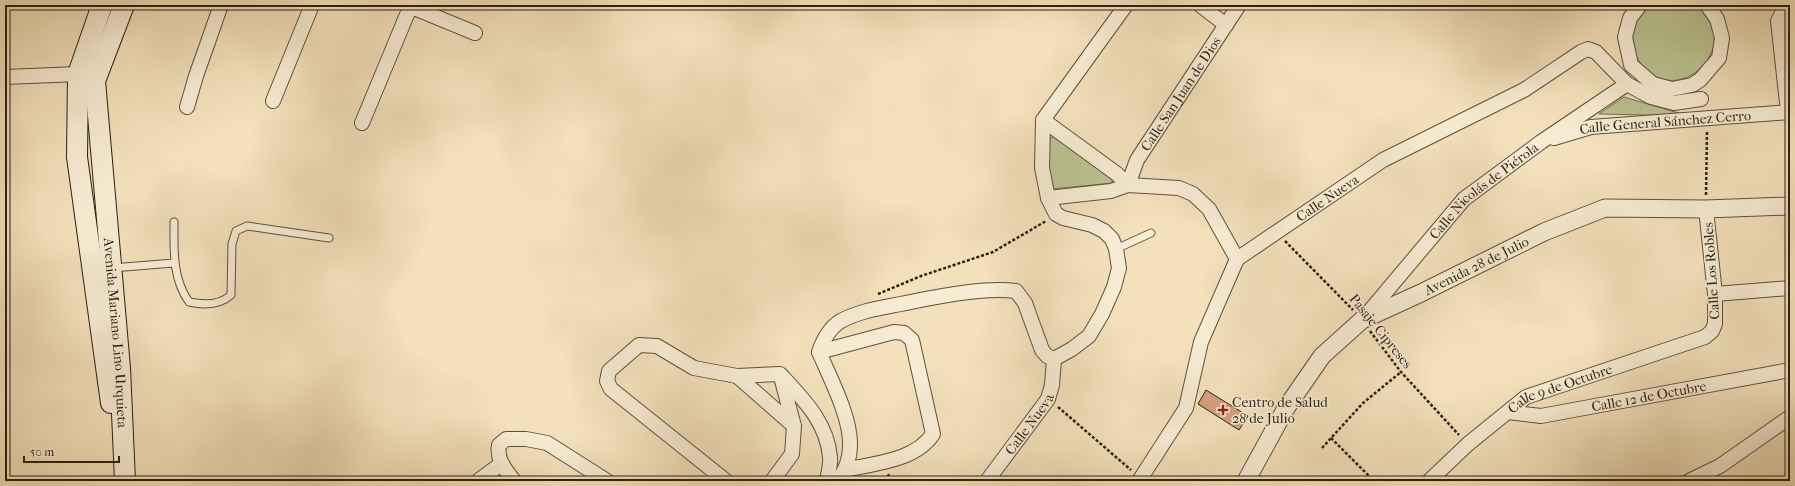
<svg xmlns="http://www.w3.org/2000/svg" width="1795" height="486" viewBox="0 0 1795 486" font-family="'IM FELL French Canon',serif">
<style>
.green{fill:#bbc391;stroke:#737154}
.building{fill:#d99d7e;stroke:#2b1f16}
.lines{fill:none;stroke-linecap:round;stroke-linejoin:round}
.service-casing{stroke:#5d5040;stroke-width:9}
.minor-casing{stroke:#5d5040;stroke-width:16}
.tertiary-casing{stroke:#5d5040;stroke-width:19}
.secondary-casing{stroke:#2b1f16;stroke-width:22}
.path{stroke:#2b1f16;stroke-width:2.5;stroke-dasharray:3 2;stroke-linecap:butt}
.service{stroke:#f7ecd3;stroke-width:7}
.minor{stroke:#f7ecd3;stroke-width:14}
.tertiary{stroke:#f7ecd3;stroke-width:17}
.secondary{stroke:#f7ecd3;stroke-width:20}
.poi-dot{fill:#8f2418;stroke:#f7ecd3;stroke-width:1.5}
.labels{text-anchor:middle;stroke-width:3;stroke-linejoin:round;paint-order:stroke}
.street-label{font-size:14px;fill:#2b1f16;stroke:#f7ecd3}
.poi-label{font-size:14px;fill:#2b1f16;stroke:#f7ecd3;text-anchor:start}
</style>
<rect width="100%" height="100%" fill="#f3e1bc"/>
<filter id="stains"><feTurbulence type="fractalNoise" baseFrequency=".005" numOctaves="4"/><feColorMatrix values="0 0 0 0 .2 0 0 0 0 .09 0 0 0 0 .02 0 0 0 .5 -.17"/></filter>
<radialGradient id="worn" r=".72"><stop offset=".6" stop-color="#630" stop-opacity="0"/><stop offset="1" stop-color="#630" stop-opacity=".3"/></radialGradient>
<path class="green" d="M1649,5H1698C1745,46 1680,108 1643,67C1637,59 1633,52 1632,42C1631,27 1637,14 1649,5Z
M1624,97L1689,116L1599,114Z
M1054,137L1112,179V183L1053,189L1049,185V138Z"/>
<path class="building" d="M1206,390L1248,416L1239,430L1198,404Z"/>
<g class="lines">
<g class="service-casing">
<path id="service" d="M174,222C174,249 172,278 189,302C203,305 220,305 231,295L232,244L236,231L247,226L329,238
M1116,249L1151,233
M112,268L174,263"/>
</g>
<g class="minor-casing">
<g id="minor">
<path d="M407,5L475,33"/>
<path d="M1200,5L1226,25"/>
<path d="M1640,5L1630,18L1625,37L1631,65L1653,84L1672,89L1692,85L1700,80L1719,58L1722,38L1717,19L1707,5"/>
<path d="M5,77L78,74"/>
<path d="M273,101L312,5"/>
<path d="M187,107L196,76L221,5"/>
<path d="M1788,112L1778,21L1781,15L1790,11"/>
<path id="s1" d="M1043,120L1117,174L1128,185L1137,160L1239,5"/>
<path d="M362,123L411,5"/>
<path id="s2" d="M1554,138L1591,127L1790,112"/>
<path d="M1048,198L1111,191L1128,185L1179,188L1193,194L1209,209L1237,259"/>
<path d="M1715,294L1790,288"/>
<path id="s3" d="M1363,319L1464,199L1541,142L1627,84"/>
<path d="M819,352L894,332L904,333L912,340L933,434C915,461 875,463 845,470"/>
<path d="M737,376L794,426"/>
<path id="s4" d="M1508,412L1541,416L1790,370"/>
<path d="M478,481L501,464"/>
<path d="M514,481C506,470 496,460 499,445L506,439H526L547,443L607,481"/>
<path d="M726,481L611,389L607,381L609,371L639,345L657,346L694,368L737,376L780,374C803,399 827,422 830,457C831,464 828,474 827,481"/>
<path d="M772,481L792,454L794,426L781,377"/>
<path d="M838,481C845,471 850,458 850,446C851,417 830,378 819,352C823,340 829,329 839,322C858,311 880,308 901,304C935,297 982,287 1016,291L1025,303L1042,350L1047,356L1054,359L1072,349L1089,336L1102,314L1114,287L1119,268L1116,249L1112,239L1104,231L1092,225L1063,218L1056,214L1048,198L1042,168L1043,120L1126,5"/>
<path id="s5" d="M987,481L1048,399L1052,385L1054,359"/>
<path id="s6" d="M1139,481L1186,408L1201,342L1237,259L1383,160L1524,90L1581,52L1588,49L1596,52L1627,84L1651,97L1674,103L1701,99"/>
<path id="s7" d="M1429,481L1468,444L1526,397L1705,337L1712,331L1715,324V294L1706,209"/>
<path d="M1689,481L1720,466L1790,417"/>
</g>
</g>
<g class="tertiary-casing">
<g id="tertiary">
<path id="s8" d="M1246,481L1286,408L1322,356L1362,320L1421,293L1544,232L1605,208L1706,209L1790,206"/>
</g>
</g>
<g class="secondary-casing">
<g id="secondary">
<path d="M102,5L78,74L77,157L111,403"/>
<path id="s9" d="M124,5L95,81L120,368L125,481"/>
</g>
</g>
<path class="path" d="M1706,195L1707,130
M1285,241L1353,310
M878,294L921,276L993,252L1046,221
M1370,331L1401,372L1459,435
M1058,407L1131,470
M1331,438L1374,481
M1322,448L1363,403L1401,372
M885,481L890,473"/>
<use href="#service" class="service"/>
<use href="#minor" class="minor"/>
<use href="#tertiary" class="tertiary"/>
<use href="#secondary" class="secondary"/>
</g>
<path class="poi-dot" d="M1221 404h4v4h4v4h-4v4h-4v-4h-4v-4h4z"/>
<g class="labels">
<g class="street-label">
<text dy="5" stroke="none"><textPath href="#s1" startOffset="213">Calle San Juan de Dios</textPath></text>
<text dy="5" stroke="none"><textPath href="#s2" startOffset="113">Calle General Sánchez Cerro</textPath></text>
<text dy="5" stroke="none"><textPath href="#s3" startOffset="177">Calle Nicolás de Piérola</textPath></text>
<text dy="5" stroke="none"><textPath href="#s6" startOffset="354">Calle Nueva</textPath></text>
<text dy="5" stroke="none"><textPath href="#s8" startOffset="327">Avenida 28 de Julio</textPath></text>
<text transform="translate(1711 271) rotate(-94)" y="5">Calle Los Robles</text>
<text transform="translate(1381 331) rotate(51)" y="5">Pasaje Cipreses</text>
<text dy="5" stroke="none"><textPath href="#s9" startOffset="334">Avenida Mariano Lino Urquieta</textPath></text>
<text dy="5" stroke="none"><textPath href="#s7" startOffset="163">Calle 9 de Octubre</textPath></text>
<text dy="5" stroke="none"><textPath href="#s4" startOffset="143">Calle 12 de Octubre</textPath></text>
<text dy="5" stroke="none"><textPath href="#s5" startOffset="71">Calle Nueva</textPath></text>
</g>
<g class="poi-label">
<text x="1232" y="407">Centro de Salud<tspan x="1232" dy="16">28 de Julio</tspan></text>
</g>
</g>
<rect width="1795" height="486" fill="none" stroke="#f3e1bc" stroke-width="20"/>
<rect x="6" y="6" width="1783" height="474" fill="none" stroke="#2b1f16" stroke-width="2"/>
<rect x="10" y="10" width="1775" height="466" fill="none" stroke="#2b1f16"/>
<path d="M24 456v6h95v-6" fill="none" stroke="#2b1f16" stroke-width="2"/>
<text x="30" y="456" font-size="12" fill="#2b1f16" stroke="#f7ecd3" stroke-width="3" paint-order="stroke">50 m</text>
<rect width="100%" height="100%" filter="url(#stains)"/>
<rect width="100%" height="100%" fill="url(#worn)"/>
</svg>
